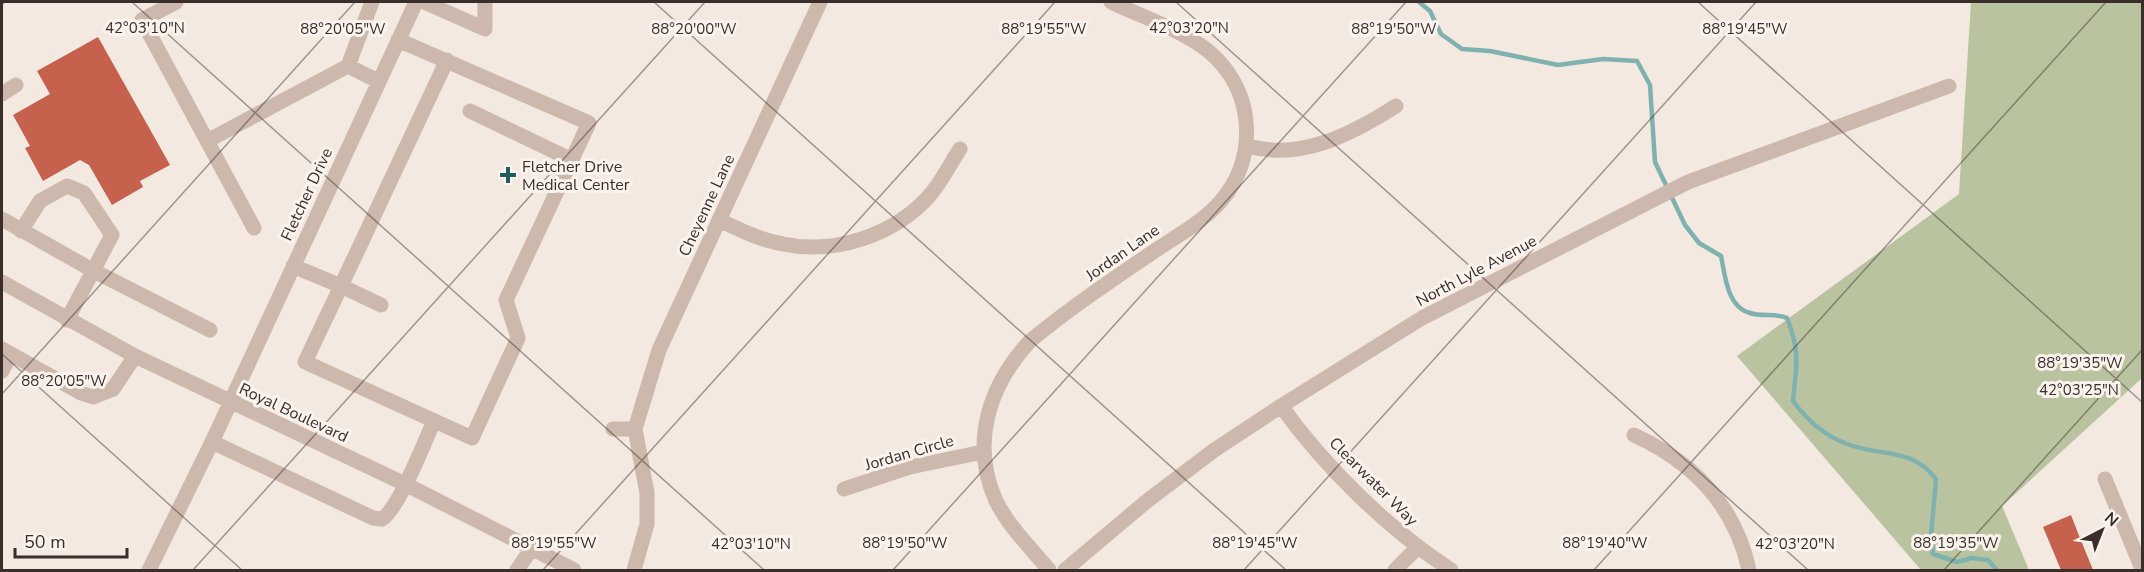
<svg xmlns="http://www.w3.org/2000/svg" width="2144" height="572" viewBox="0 0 2144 572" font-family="'Nunito Sans',sans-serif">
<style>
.green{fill:#bac3a0}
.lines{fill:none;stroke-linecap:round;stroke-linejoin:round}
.stream{stroke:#7fb1af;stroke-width:4.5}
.building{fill:#c5614d}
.minor{stroke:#ccb8ac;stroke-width:15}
.ticks{fill:none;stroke:#3a2e2b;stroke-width:1.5;stroke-opacity:0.45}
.poi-dot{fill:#205c5c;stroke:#faf3ed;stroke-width:2}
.labels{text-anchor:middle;stroke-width:6;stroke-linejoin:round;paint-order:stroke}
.poi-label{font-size:16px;fill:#3a2e2b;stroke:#faf3ed;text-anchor:start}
.street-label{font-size:16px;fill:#3a2e2b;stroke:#faf3ed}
.ticks-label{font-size:15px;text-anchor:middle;fill:#3a2e2b;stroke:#faf3ed;stroke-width:6;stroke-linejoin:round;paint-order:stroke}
</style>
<rect width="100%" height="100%" fill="#f3e9e0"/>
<path class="green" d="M1971,2H2142V378L2002,506L2029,570H1921L1737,356L1959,194Z"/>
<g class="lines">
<path class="stream" d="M1419,2L1430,11L1441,34L1462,49L1490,51L1558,65L1603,59L1637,61L1650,85L1655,162L1685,225L1699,243L1721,256C1725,275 1727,307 1750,313C1762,317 1775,313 1787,318C1801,353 1796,366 1793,401C1807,420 1825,436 1847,444C1881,457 1912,447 1936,479L1931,536L1933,554L1957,562L1972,558L1988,560L1997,570"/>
</g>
<path class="building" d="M98,37L170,165L140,181L143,187L112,205L89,165L80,160L43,181L25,148L30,146L13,115L50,94L37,71Z
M2071,515L2078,533L2093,570H2061L2043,527Z"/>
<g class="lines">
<path class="minor" d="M176,2L142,20L254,228
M424,2L485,29V2
M348,66L372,2
M2,94L16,85
M470,111L572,160
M207,141L348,66L378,81
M1248,146C1301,161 1352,134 1396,106
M2,219L94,271L210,330
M719,220C740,230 760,240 783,244C835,255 895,235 930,195C942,181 950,164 960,149
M21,231L40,201L67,186L84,193L112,235L67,320
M293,266L341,286L305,362L472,438L518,338L506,300L589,123L398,40
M2,282L135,356L405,484L574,570
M381,305L341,286L447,60
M2,349L81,393L93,397L113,389L135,356
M2,371L11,354
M1281,406C1325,467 1388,529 1451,570
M613,429H635
M1634,435C1693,462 1735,505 1749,570
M212,442L373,518L382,519C399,508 424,443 434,421
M2105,479L2142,569
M844,489L910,467L983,452
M149,570L212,442L416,2
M517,570L532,548
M634,570L647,524V493L635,429L659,350L820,2
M1049,570C1031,548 1009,527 996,501C970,443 989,385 1030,341C1070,308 1113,279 1156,250C1177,236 1204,221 1221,201C1257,159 1255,96 1215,57C1191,33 1142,17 1111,2
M1065,570L1147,501L1213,451L1281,406L1422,318L1688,182L1949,86
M1395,570L1417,548"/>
</g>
<path class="ticks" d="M132,2L764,570M654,2L1286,570M1176,2L1808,570M1698,2L2142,402M2,5L4,2M2,354L242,570M2,394L355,2M193,570L705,2M543,570L1055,2M893,570L1406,2M1244,570L1756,2M1594,570L2106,2M1944,570L2142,350"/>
<path class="poi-dot" d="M505 166h6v6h6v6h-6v6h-6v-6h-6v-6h6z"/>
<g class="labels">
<g class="poi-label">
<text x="522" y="172">Fletcher Drive<tspan x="522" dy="18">Medical Center</tspan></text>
</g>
<g class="street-label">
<text transform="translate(306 194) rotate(-65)" y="6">Fletcher Drive</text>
<text transform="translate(706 205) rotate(-65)" y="6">Cheyenne Lane</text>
<text transform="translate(1122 252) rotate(-35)" y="6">Jordan Lane</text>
<text transform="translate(1476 270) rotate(-28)" y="6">North Lyle Avenue</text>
<text transform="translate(294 412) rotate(25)" y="6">Royal Boulevard</text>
<text transform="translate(909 452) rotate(-16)" y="6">Jordan Circle</text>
<text transform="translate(1374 481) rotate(45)" y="6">Clearwater Way</text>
</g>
</g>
<g class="ticks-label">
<text x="145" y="33">42°03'10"N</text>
<text x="1189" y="33">42°03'20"N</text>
<text x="343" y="34">88°20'05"W</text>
<text x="694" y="34">88°20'00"W</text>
<text x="1044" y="34">88°19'55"W</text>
<text x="1394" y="34">88°19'50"W</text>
<text x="1745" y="34">88°19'45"W</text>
<text x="2080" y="368">88°19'35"W</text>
<text x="64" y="386">88°20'05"W</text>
<text x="2079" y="395">42°03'25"N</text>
<text x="554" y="548">88°19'55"W</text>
<text x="905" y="548">88°19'50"W</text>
<text x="1255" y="548">88°19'45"W</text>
<text x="1605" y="548">88°19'40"W</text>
<text x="1956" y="548">88°19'35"W</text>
<text x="751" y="549">42°03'10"N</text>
<text x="1795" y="549">42°03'20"N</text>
</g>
<rect width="2144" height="572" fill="none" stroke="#3a2e2b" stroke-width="6"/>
<g transform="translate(2102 530) rotate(42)" stroke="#faf3ed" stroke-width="4.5" paint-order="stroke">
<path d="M0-4.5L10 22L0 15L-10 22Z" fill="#3a2e2b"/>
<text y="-9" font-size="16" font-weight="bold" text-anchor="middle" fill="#3a2e2b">N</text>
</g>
<path d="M15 548v9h112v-9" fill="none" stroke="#3a2e2b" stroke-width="3"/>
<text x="24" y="548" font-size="18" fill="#3a2e2b" stroke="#faf3ed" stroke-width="4.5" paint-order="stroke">50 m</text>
</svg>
